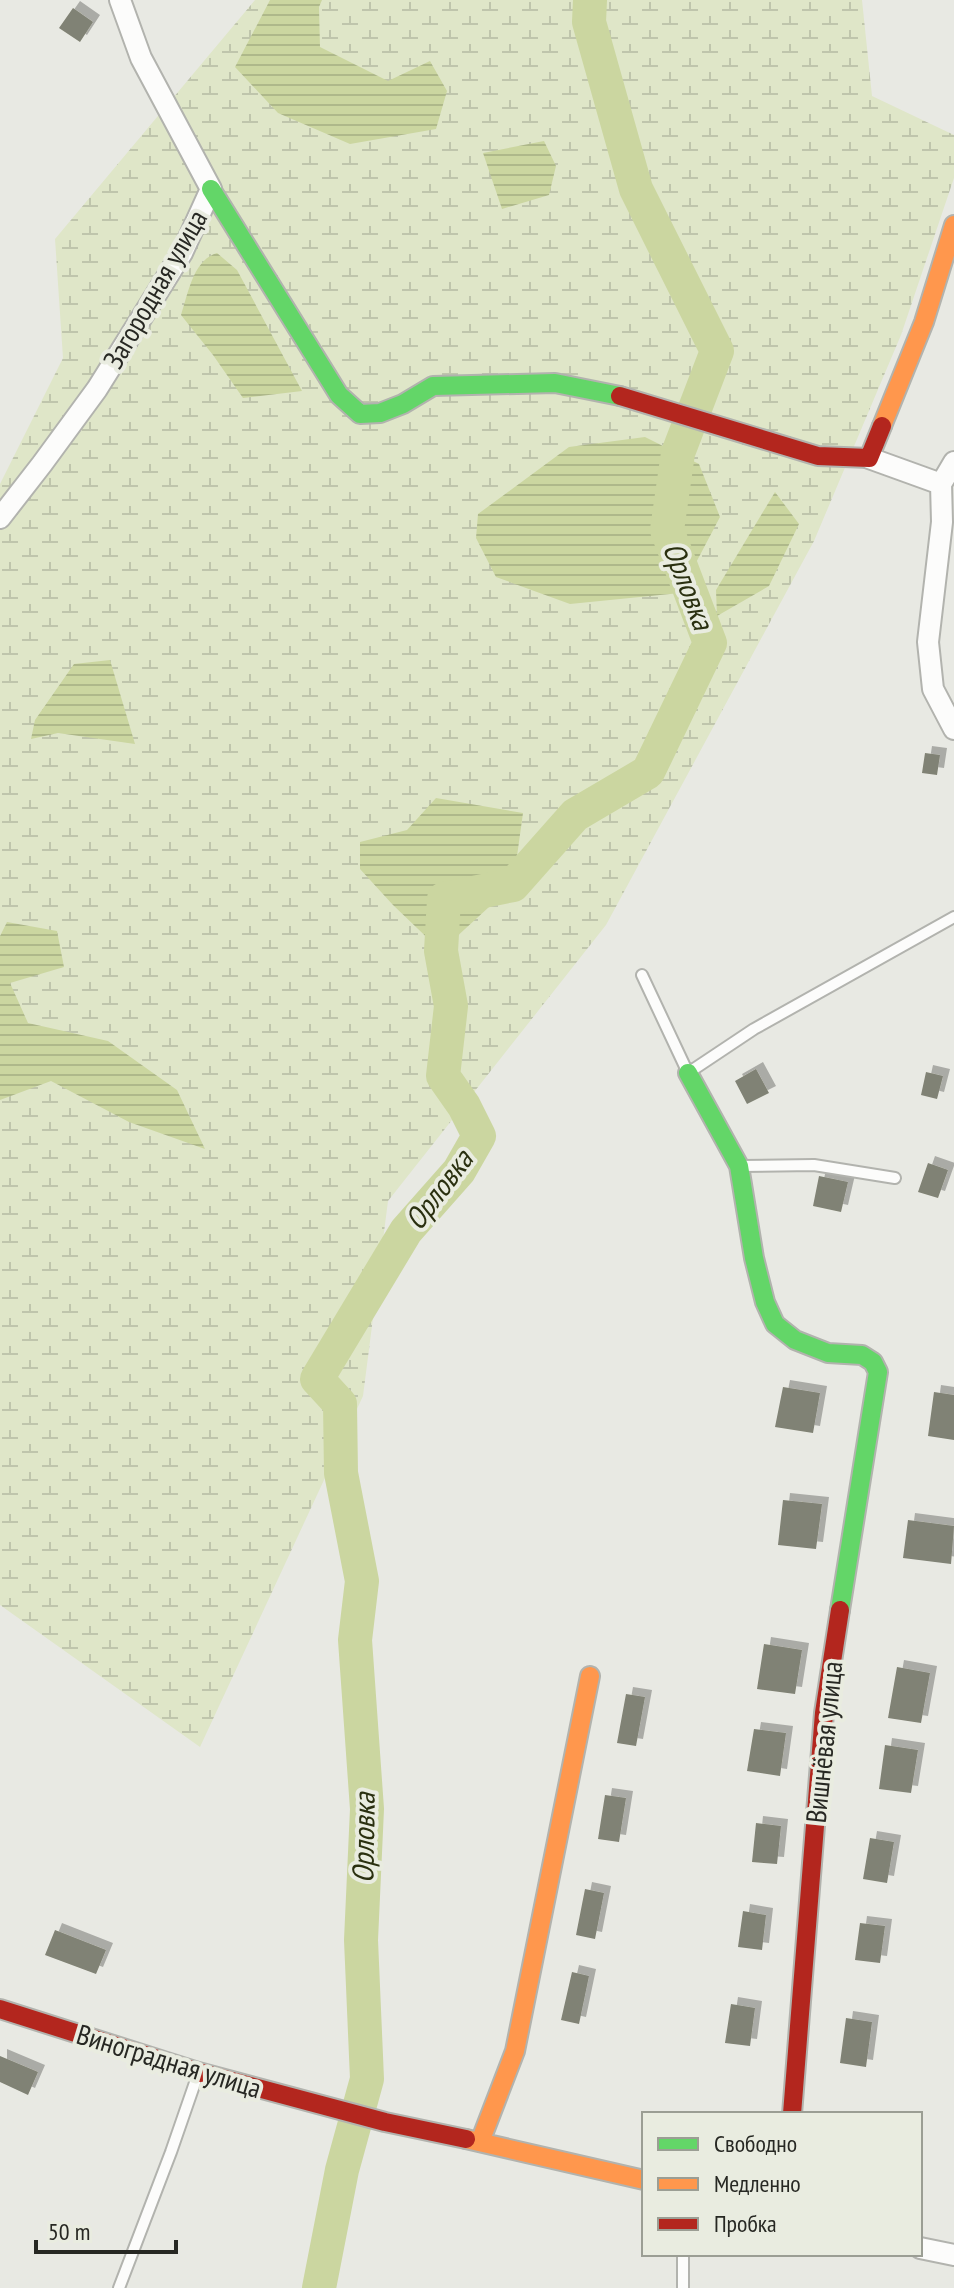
<svg xmlns="http://www.w3.org/2000/svg" width="954" height="2288" viewBox="0 0 954 2288" font-family="'PT Sans Narrow',sans-serif">
<style>
.wetland{fill:url(#wetland-marsh)}
.water{fill:url(#water-rules)}
.lines{fill:none;stroke-linecap:round;stroke-linejoin:round}
.river{stroke:#cbd6a0;stroke-width:34}
.building{fill:#808274;filter:url(#shadow)}
.lane-casing{stroke:#b2b3ae;stroke-width:14}
.street-casing{stroke:#b2b3ae;stroke-width:24}
.fast-casing{stroke:#b2b3ae;stroke-width:22}
.slow-casing{stroke:#b2b3ae;stroke-width:22}
.jam-casing{stroke:#b2b3ae;stroke-width:22}
.lane{stroke:#fcfcfb;stroke-width:10}
.street{stroke:#fcfcfb;stroke-width:20}
.fast{stroke:#63d668;stroke-width:18}
.slow{stroke:#ff974d;stroke-width:18}
.jam{stroke:#b3261e;stroke-width:18}
.labels{text-anchor:middle;stroke-width:8;stroke-linejoin:round;paint-order:stroke}
.street-label{font-size:28px;fill:#272823;stroke:#e9ece0}
.water-label{font-size:30px;font-style:italic;fill:#2a3010;stroke:#e9ece0}
</style>
<defs>
<pattern id="wetland-marsh" width="20" height="14" patternUnits="userSpaceOnUse" patternTransform="scale(2)"><rect width="20" height="14" fill="#dfe6c8"/><path d="M1 5h8M5 5V1M11 12h8M15 12V8" fill="none" stroke="#bfc5ac"/></pattern>
<pattern id="water-rules" width="6" height="5" patternUnits="userSpaceOnUse" patternTransform="scale(2)"><rect width="6" height="5" fill="#cbd6a0"/><path d="M0 2.5h6" fill="none" stroke="#aeb88a"/></pattern>
<filter id="shadow"><feDropShadow dx="7" dy="-7" stdDeviation="0" flood-color="#0004"/></filter>
</defs>
<rect width="100%" height="100%" fill="#e8e9e3"/>
<path class="wetland" d="M255,0H862L872,96L954,135V178L901,335L814,541L606,925L388,1201L363,1396L200,1747L0,1605V484L63,358L55,239Z"/>
<path class="water" d="M270,0H322L319,7L320,47L388,81L430,61L447,91L436,129L350,144L278,113L235,67Z
M544,141L556,166L549,195L502,209L483,153Z
M217,253L237,270L302,391L243,398L213,355L181,315C188,294 193,260 217,253Z
M645,437L699,464L720,517L680,593L570,604L496,577L476,538L478,514L569,447Z
M775,492L799,524L769,586L717,616L716,590Z
M110,660L135,744L58,733L31,739L35,720L74,664Z
M436,798L523,813L513,885L441,951L393,905L360,869V842L407,830Z
M7,922L57,931L64,967L10,983L28,1023L108,1041L177,1090L205,1149L129,1122L51,1081L0,1100V936Z"/>
<g class="lines">
<path class="river" d="M319,2288L342,2170L367,2079L361,1940L367,1809L355,1640L362,1581L341,1473L340,1404L317,1379L406,1231L459,1171L479,1136L464,1106L443,1076L451,1006L441,951L444,899L513,885L575,815L648,772L710,643L667,530L678,453L717,351L636,189L589,22L590,0"/>
</g>
<path class="building" d="M73,8L93,22L80,42L59,28Z
M925,753L940,755L937,775L922,773Z
M756,1069L769,1093L747,1104L735,1081Z
M926,1072L943,1076L937,1099L921,1095Z
M928,1163L948,1170L938,1198L918,1192Z
M819,1176L848,1182L841,1212L813,1206Z
M783,1387L820,1393L813,1433L775,1427Z
M934,1392L954,1395V1440L928,1436Z
M783,1500L822,1504L816,1549L778,1545Z
M908,1520L954,1526L951,1564L903,1558Z
M764,1644L802,1650L795,1694L757,1689Z
M897,1667L930,1673L921,1723L888,1718Z
M626,1694L645,1697L636,1746L617,1743Z
M754,1729L786,1733L780,1776L747,1771Z
M885,1745L918,1750L911,1793L879,1789Z
M605,1795L626,1798L619,1842L598,1839Z
M756,1823L781,1826L777,1864L752,1862Z
M870,1838L894,1842L887,1883L863,1879Z
M585,1889L604,1893L595,1939L576,1935Z
M743,1911L766,1915L762,1950L738,1947Z
M860,1923L885,1926L880,1963L855,1960Z
M55,1930L106,1950L96,1974L45,1955Z
M572,1972L589,1976L579,2024L561,2020Z
M731,2004L755,2008L750,2046L725,2043Z
M846,2018L872,2022L866,2067L840,2063Z
M0,2056L38,2072L28,2095L0,2082Z"/>
<g class="lines">
<g class="lane-casing">
<path id="lane" d="M642,975L688,1073L754,1029L954,917
M741,1166L814,1165L895,1178
M683,2254V2288
M119,2288L171,2152L198,2074"/>
</g>
<g class="street-casing">
<path id="street" d="M869,458L941,484L942,522L928,642L933,689L954,729
M941,484L954,462
M0,518L42,464L97,389L182,253L211,189L141,58L120,0
M920,2248L954,2255"/>
</g>
<g class="fast-casing">
<path id="fast" d="M211,189L339,395L360,414L380,413L403,404L433,386L555,383L620,396
M688,1073L739,1166L754,1258L765,1302L775,1324L795,1340L828,1353L862,1355L873,1362L878,1372L840,1610"/>
</g>
<g class="slow-casing">
<path id="slow" d="M882,426L924,322L954,225
M466,2139L644,2180
M480,2142L515,2051L590,1676"/>
</g>
<g class="jam-casing">
<path id="jam" d="M620,396L818,456L869,458L882,426
M0,2009L198,2072L385,2122L466,2139
M792,2114L824,1713L840,1610"/>
</g>
<use href="#lane" class="lane"/>
<use href="#street" class="street"/>
<use href="#fast" class="fast"/>
<use href="#slow" class="slow"/>
<use href="#jam" class="jam"/>
</g>
<g class="labels">
<g class="street-label">
<text transform="translate(155 289) rotate(-60)" y="10">Загородная улица</text>
<text transform="translate(824 1742) rotate(-84)" y="10">Вишнёвая улица</text>
<text transform="translate(169 2061) rotate(17)" y="10">Виноградная улица</text>
</g>
<g class="water-label">
<text transform="translate(688 586) rotate(69)" y="10">Орловка</text>
<text transform="translate(439 1190) rotate(-53)" y="10">Орловка</text>
<text transform="translate(364 1838) rotate(-89)" y="10">Орловка</text>
</g>
</g>
<rect x="642" y="2112" width="280" height="144" fill="#e9ece0" stroke="#9b9e94" stroke-width="2"/>
<rect x="658" y="2138" width="40" height="12" fill="#63d668" stroke="#9b9e94" stroke-width="2"/>
<text x="714" y="2152" font-size="24" fill="#272823">Свободно</text>
<rect x="658" y="2178" width="40" height="12" fill="#ff974d" stroke="#9b9e94" stroke-width="2"/>
<text x="714" y="2192" font-size="24" fill="#272823">Медленно</text>
<rect x="658" y="2218" width="40" height="12" fill="#b3261e" stroke="#9b9e94" stroke-width="2"/>
<text x="714" y="2232" font-size="24" fill="#272823">Пробка</text>
<path d="M36 2240v12h140v-12" fill="none" stroke="#272823" stroke-width="4"/>
<text x="48" y="2240" font-size="24" fill="#272823" stroke="#e9ece0" stroke-width="6" paint-order="stroke">50 m</text>
</svg>
